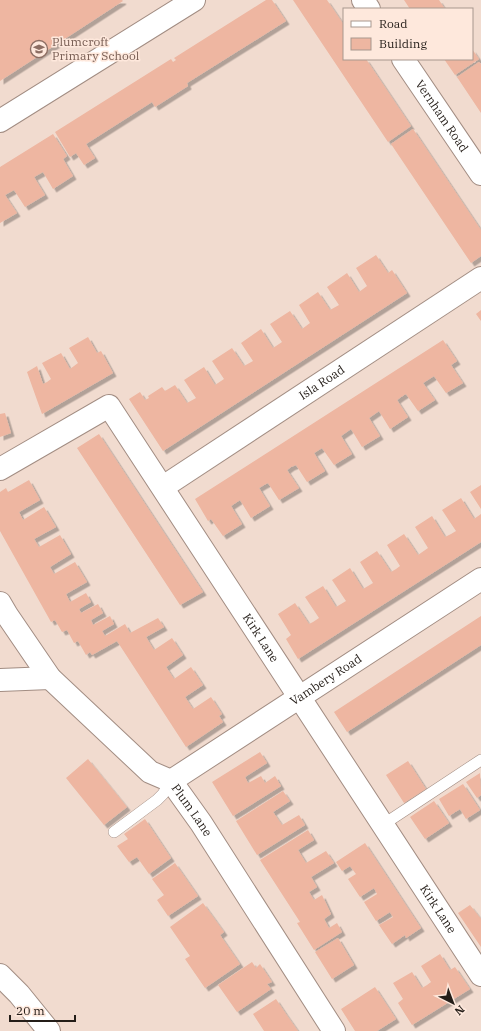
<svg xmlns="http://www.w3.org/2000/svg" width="481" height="1031" viewBox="0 0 481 1031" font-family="'IBM Plex Serif',serif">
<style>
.building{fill:#eeb6a1;filter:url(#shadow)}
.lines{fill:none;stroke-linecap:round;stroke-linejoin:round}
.service-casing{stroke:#a28d83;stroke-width:12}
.minor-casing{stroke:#a28d83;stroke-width:24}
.service{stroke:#fff;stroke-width:11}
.minor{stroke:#fff;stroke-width:22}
.labels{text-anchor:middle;stroke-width:3;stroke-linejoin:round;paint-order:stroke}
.education-label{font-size:12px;fill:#785e54;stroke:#fee8dc;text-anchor:start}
.street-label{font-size:12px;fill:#241d18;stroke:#fee8dc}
</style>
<defs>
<filter id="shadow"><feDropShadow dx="3.5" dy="3.5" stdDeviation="0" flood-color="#0004"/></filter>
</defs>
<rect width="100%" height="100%" fill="#f1dbcf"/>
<path class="building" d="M0,0H122L123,1L0,81Z
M266,0H272L286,21L187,83L188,86L155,107L152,102L86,144L95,158L84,165L76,153L70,157L55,132L171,59L173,62L176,60L174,58Z
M293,0H327L344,25V59H366L411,126L388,142Z
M404,0H439L445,9H410Z
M472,49L479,59L455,75L444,59H472Z
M479,62L481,64V113L457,77Z
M413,129L481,230V256L471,263L391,144Z
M53,134L67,156L63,159L73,176L53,189L43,172L34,177L45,195L25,207L14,190L5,195L17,213L0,223V167Z
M376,255L388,273L392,270L407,293L163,451L129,399L140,392L145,400L149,398L148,396L162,387L165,391L175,385L187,403L196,398L184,380L204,367L215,385L224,379L212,361L232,348L244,366L253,361L241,343L261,329L273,348L282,342L270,324L290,311L302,329L310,323L299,305L318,292L330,310L339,305L327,287L347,273L359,292L367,286L356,268Z
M481,310V321L476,314Z
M88,337L97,353L101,351L113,373L42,414L27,372L37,366L43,384L47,382L51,379L42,363L61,353L70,369L78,363L69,348Z
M443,340L457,361L451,365L463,383L446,393L434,376L423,383L435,400L418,411L406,394L401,397L397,400L408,417L390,429L379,411L369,418L380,436L362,447L351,429L341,436L352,454L334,465L322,448L314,453L325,471L307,482L296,465L291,467L287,470L299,488L279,500L268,483L264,485L259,488L270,506L251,518L240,500L231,506L242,524L223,536L211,519L208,521L195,499Z
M5,413L11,433L0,437V414Z
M99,434L203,592L180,605L77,448Z
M29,480L40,500L19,512L23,520L44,507L56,527L34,539L39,547L60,535L71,554L50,567L54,574L75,562L87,582L66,594L70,602L86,593L91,602L79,609L81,613L98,604L103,613L91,620L93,625L110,616L114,624L102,631L105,636L125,624L130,633L158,618L164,627L146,637L154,650L172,638L183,655L166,667L174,679L191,667L203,685L185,697L193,709L211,697L222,714L219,716L223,722L186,747L117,641L92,655L90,652L86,655L78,641L74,643L67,630L62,632L55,620L51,622L0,531V492L6,488L8,492Z
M481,485V509L470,492Z
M461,498L474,519L481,514V542L298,659L286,639L291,635L278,614L295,603L309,624L313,622L319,618L305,597L323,586L336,607L346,601L332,580L350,568L363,589L373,583L360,562L377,551L391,572L396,569L400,566L387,545L404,534L418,555L428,548L415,527L432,516L445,537L451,534L456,531L442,510Z
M481,616V645L347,732L334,712Z
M260,752L267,763L245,777L248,783L261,776L265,783L275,776L281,786L233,816L212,782Z
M88,759L127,807L104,825L66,778Z
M408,761L426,789L404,803L386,775Z
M480,773L481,795L477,798L466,782Z
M463,784L480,810L466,819L460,809L449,816L439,799Z
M283,791L290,801L273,812L282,825L299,815L305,825L257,855L236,821Z
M434,801L449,823L425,839L410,817Z
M145,819L171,858L149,874L137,857L129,862L117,846L128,839L124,834Z
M308,830L314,840L298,850L306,863L326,851L334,863L311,877L317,887L309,892L314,900L322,895L331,914L324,919L329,928L337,923L342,932L314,950L297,923L300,922L260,860Z
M365,843L421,928L406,938L405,935L392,944L379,925L393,917L391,914L390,912L376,921L364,902L377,894L374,888L360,897L348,879L356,874L350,866L342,871L336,862Z
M175,863L198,896L168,916L157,900L164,895L152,879Z
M203,903L224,932L220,935L240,964L205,988L185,959L190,956L170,927Z
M470,905L481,919V947L458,913Z
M338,938L354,965L332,979L315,952Z
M440,954L450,970L455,967L470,989L412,1025L398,1003L403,999L393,983L412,972L422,988L427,985L431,982L421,966Z
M252,962L256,968L260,964L272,982L267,984L271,989L237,1012L218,985Z
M375,987L396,1019L377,1031H355L341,1009Z
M276,999L286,1014L298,1031H264L253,1014Z"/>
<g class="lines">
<g class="service-casing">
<path id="service" d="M384,824L481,760
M114,832L157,800L163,794L171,781"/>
</g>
<g class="minor-casing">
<g id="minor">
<path d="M363,0L369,9"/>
<path id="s1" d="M403,59L481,174"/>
<path d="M0,121L194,0"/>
<path id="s2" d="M0,469L109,406L481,975"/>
<path id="s3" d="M163,487L481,278"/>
<path id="s4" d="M0,603L7,615L50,678L150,772L171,781L201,823L334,1031"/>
<path d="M0,680L50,678"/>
<path id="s5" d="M171,781L481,579"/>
<path d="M0,975L19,994L49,1031"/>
</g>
</g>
<use href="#service" class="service"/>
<use href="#minor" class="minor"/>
</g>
<defs>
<g id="school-ring" transform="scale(0.9)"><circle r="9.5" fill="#fee8dc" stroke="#8d6e63" stroke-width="1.5"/><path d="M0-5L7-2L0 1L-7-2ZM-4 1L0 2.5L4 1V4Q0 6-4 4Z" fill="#8d6e63"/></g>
</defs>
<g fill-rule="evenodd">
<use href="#school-ring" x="39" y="49"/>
</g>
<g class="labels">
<g class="education-label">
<text x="52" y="46">Plumcroft<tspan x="52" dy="14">Primary School</tspan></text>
</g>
<g class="street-label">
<text dy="4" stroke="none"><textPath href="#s1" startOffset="69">Vernham Road</textPath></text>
<text dy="4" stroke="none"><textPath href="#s3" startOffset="190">Isla Road</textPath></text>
<text dy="4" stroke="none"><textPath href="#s2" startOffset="403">Kirk Lane</textPath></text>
<text dy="4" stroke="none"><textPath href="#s5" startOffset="185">Vambery Road</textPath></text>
<text dy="4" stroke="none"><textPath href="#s4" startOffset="286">Plum Lane</textPath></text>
<text dy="4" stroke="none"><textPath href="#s2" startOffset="727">Kirk Lane</textPath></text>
</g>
</g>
<rect x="343" y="8" width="130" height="52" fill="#fee8dc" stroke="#a7978e"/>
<rect x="351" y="21" width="20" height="6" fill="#ffffff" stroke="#a7978e"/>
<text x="379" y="28" font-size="12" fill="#241d18">Road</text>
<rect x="351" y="38" width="20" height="12" fill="#eeb6a1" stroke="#a7978e"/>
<text x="379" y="48" font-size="12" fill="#241d18">Building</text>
<g transform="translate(453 1003) rotate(138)" stroke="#fee8dc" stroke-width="3" paint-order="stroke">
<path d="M0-3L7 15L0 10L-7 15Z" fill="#241d18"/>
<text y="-6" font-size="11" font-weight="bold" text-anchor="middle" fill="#241d18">N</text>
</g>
<path d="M10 1015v6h65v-6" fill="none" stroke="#241d18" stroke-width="2"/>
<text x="16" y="1015" font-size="12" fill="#241d18" stroke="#fee8dc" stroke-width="3" paint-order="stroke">20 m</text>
</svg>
